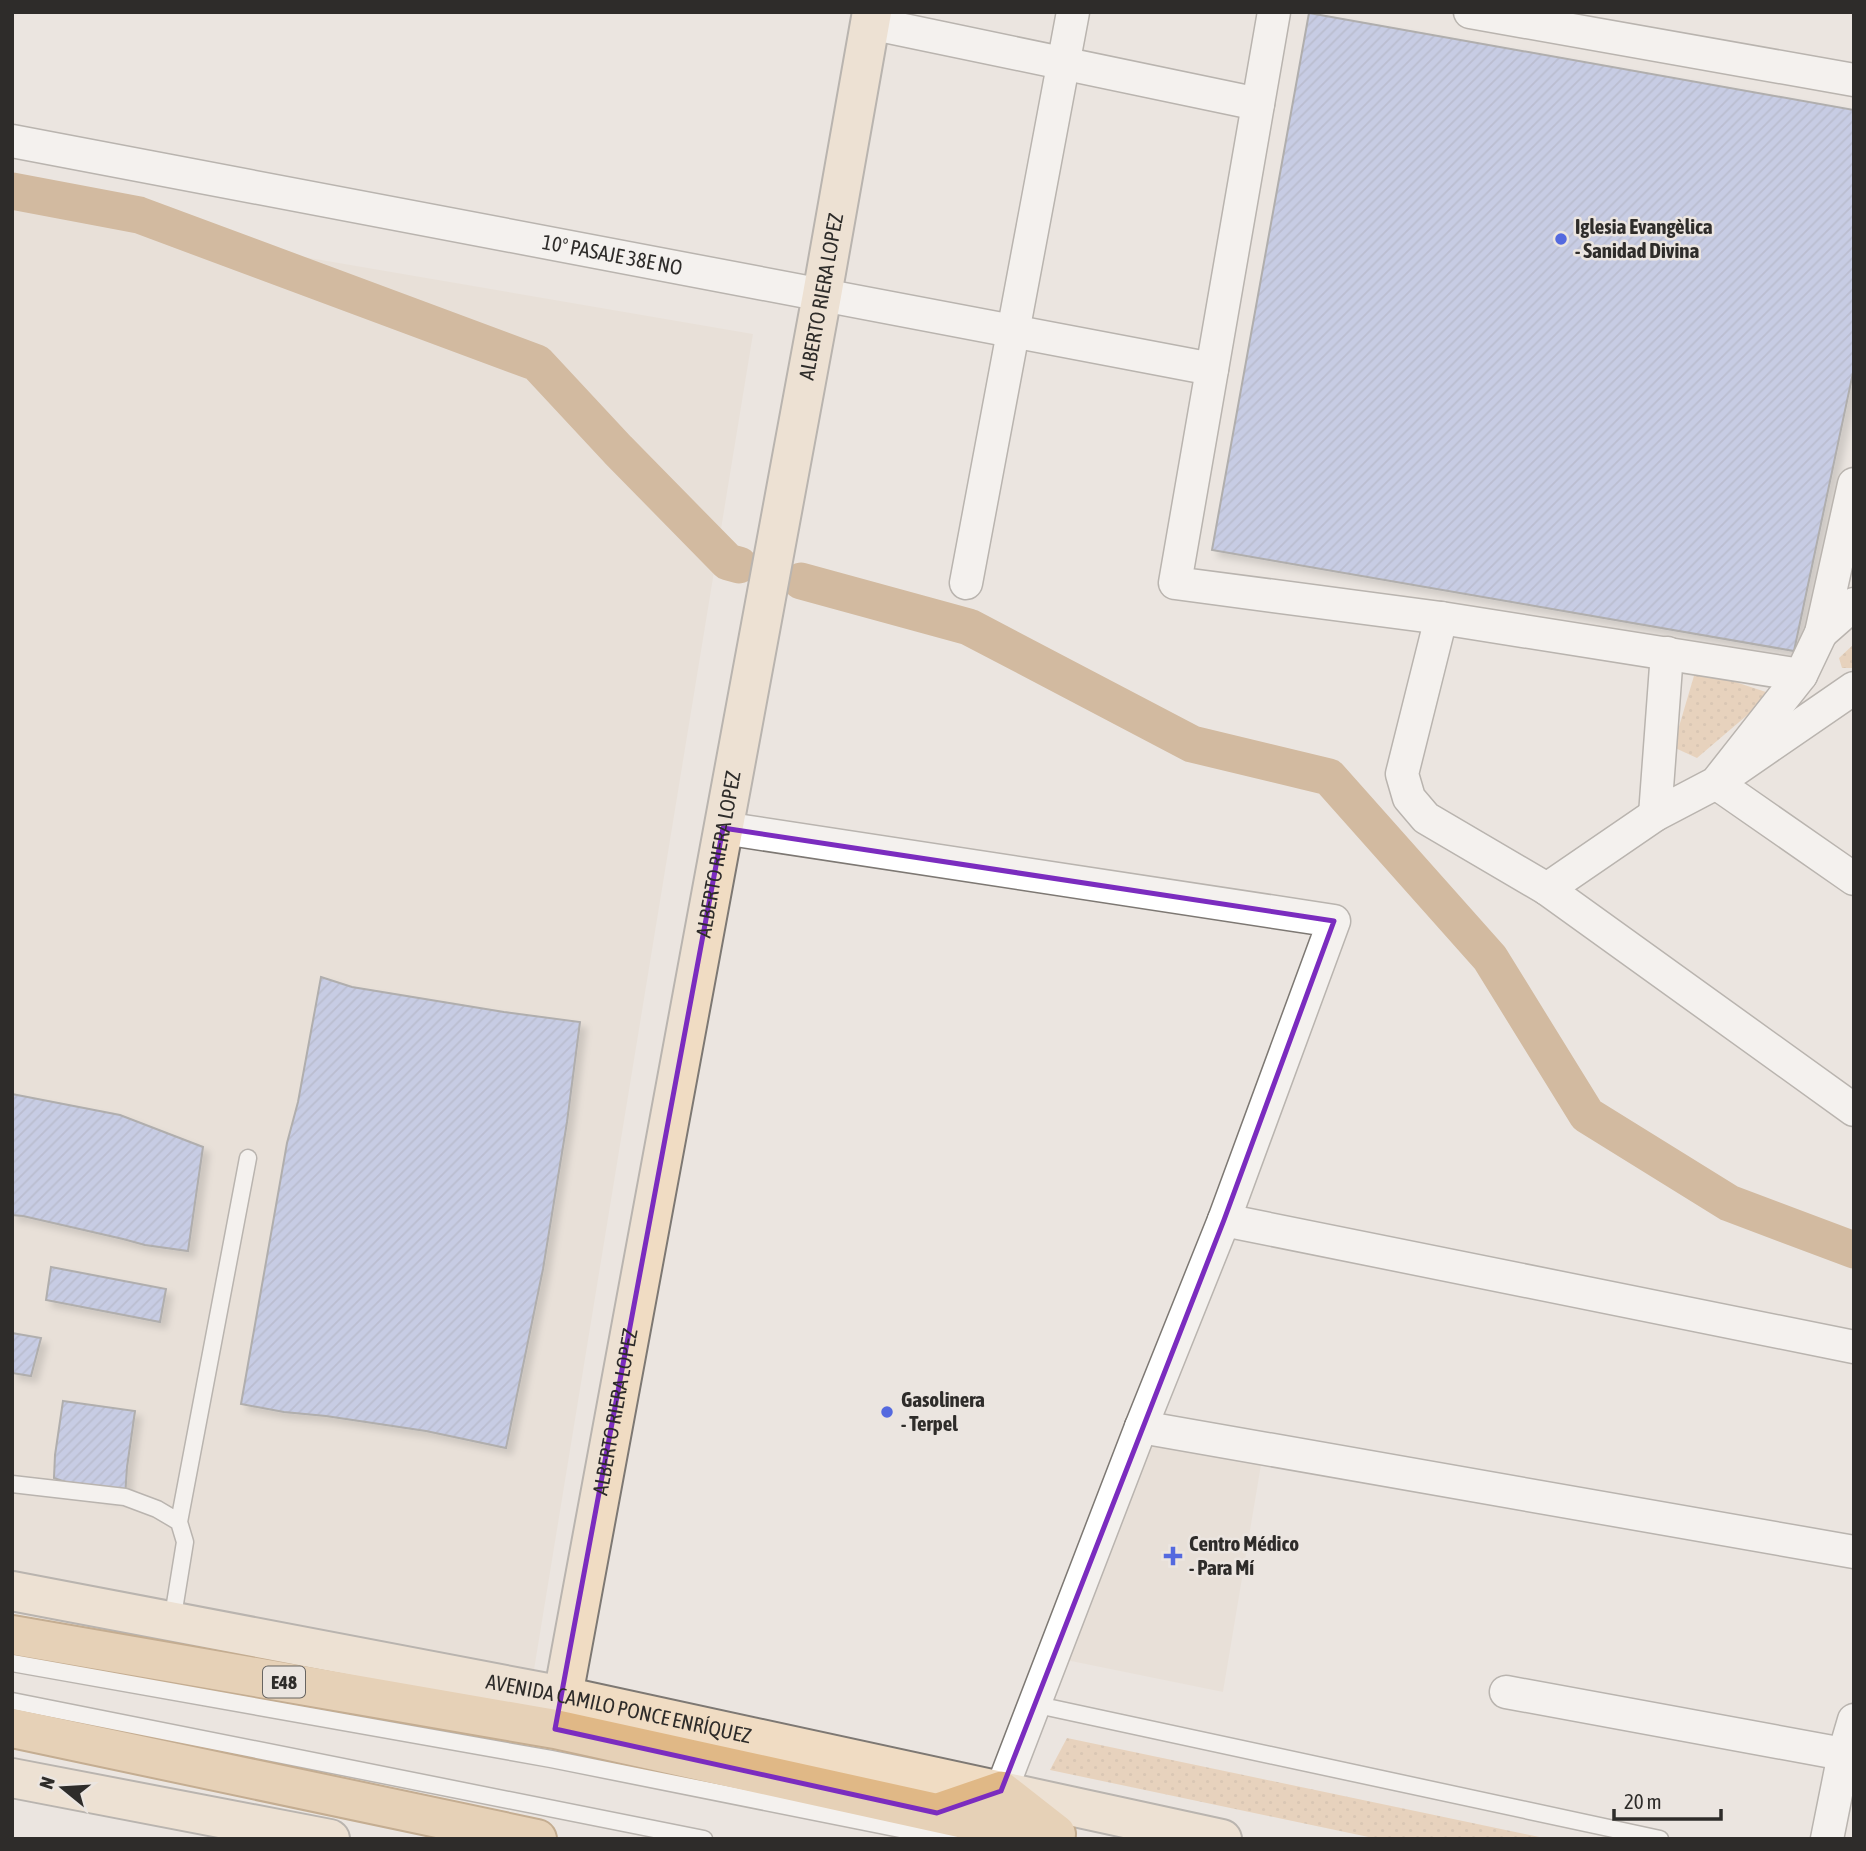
<svg xmlns="http://www.w3.org/2000/svg" width="1866" height="1851" viewBox="0 0 1866 1851" font-family="'Asap Condensed',sans-serif">
<style>
.built{fill:#e5dacf}
.park{fill:url(#park-dots)}
.lines{fill:none;stroke-linecap:round;stroke-linejoin:round}
.canal{stroke:#b38553;stroke-width:37}
.building{fill:url(#building-hatch);stroke:#686a6f;stroke-width:2;filter:url(#shadow)}
.lane-casing{stroke:#7d7873;stroke-width:19}
.street-casing{stroke:#7d7873;stroke-width:35}
.secondary-casing{stroke:#7d7873;stroke-width:42}
.primary-casing{stroke:#956832;stroke-width:42}
.lane{stroke:#fff;stroke-width:16}
.street{stroke:#fff;stroke-width:32}
.secondary{stroke:#f0dcc3;stroke-width:38}
.primary{stroke:#e0b886;stroke-width:38}
.marked{fill:none;stroke:#7b2cbf;stroke-width:5;stroke-linejoin:round}
.poi-dot{fill:#5469df;stroke:#ebe5e0;stroke-width:2.5}
.labels{text-anchor:middle;stroke-width:5;stroke-linejoin:round;paint-order:stroke}
.shield{fill:#ebe5e0;stroke:#676461;stroke-width:2}
.shield-label{font-size:19px;font-weight:bold;fill:#2e2c2a}
.poi-label{font-size:21px;font-weight:bold;fill:#2e2c2a;stroke:#ebe5e0;text-anchor:start}
.street-label{font-size:21px;fill:#2e2c2a;stroke:#ebe5e0}
</style>
<defs>
<pattern id="park-dots" width="8" height="8" patternUnits="userSpaceOnUse" patternTransform="scale(1.75)"><rect width="8" height="8" fill="#e3bb92"/><path d="M2 2h.1M6 6h.1" fill="none" stroke="#c3a17e" stroke-width="1.8" stroke-linecap="round"/></pattern>
<pattern id="building-hatch" width="6" height="6" patternUnits="userSpaceOnUse" patternTransform="scale(1.75)"><rect width="6" height="6" fill="#9cade8"/><path d="M-1 1l2-2M0 6l6-6M5 7l2-2" fill="none" stroke="#808dbc"/></pattern>
<filter id="shadow"><feDropShadow dx="6" dy="6" stdDeviation="3.5" flood-color="#0004"/></filter>
</defs>
<rect width="100%" height="100%" fill="#ebe5e0"/>
<path class="built" d="M12,207L753,334L534,1670L12,1573Z
M1146,1441L1263,1453L1223,1692L1061,1659Z"/>
<path class="park" d="M1854,644V668H1842L1839,658Z
M1696,669L1772,694L1697,758L1673,747Z
M1067,1738L1549,1839H1378L1050,1770Z"/>
<g class="lines">
<path class="canal" d="M12,191L139,215L537,363L618,450L728,562L739,565
M801,581L969,627L1192,744L1329,777L1490,958L1587,1115L1729,1203L1854,1250"/>
</g>
<path class="building" d="M1309,13L1854,110V368L1794,651L1212,550Z
M321,977L352,987L504,1012L580,1022L567,1122L543,1269L506,1448L426,1431L326,1416L284,1412L241,1404L287,1143L298,1102Z
M12,1094L120,1115L203,1147L188,1251L145,1245L123,1239L23,1216L12,1215Z
M51,1267L166,1289L160,1322L46,1300Z
M12,1333L41,1338L31,1376L12,1373Z
M63,1401L135,1411L127,1467L125,1497L103,1495L54,1478L55,1455Z"/>
<g class="lines">
<g class="lane-casing">
<path id="lane" d="M12,1484L125,1497L157,1509L179,1522L185,1542L172,1622
M179,1522L248,1158
M12,1663L551,1759L950,1839
M12,1701L704,1839
M1033,1704L1660,1839"/>
</g>
<g class="street-casing">
<g id="street">
<path d="M1274,12L1175,583L1441,618L1801,675L1716,783L1655,815L1547,889"/>
<path d="M1470,12L1854,80"/>
<path d="M870,23L1258,104"/>
<path id="s1" d="M12,141L1212,369"/>
<path d="M966,583L1073,12"/>
<path d="M1441,618L1402,774L1409,798L1426,818L1547,889L1854,1110"/>
<path d="M1821,633L1854,604"/>
<path d="M1801,675L1821,633L1854,484"/>
<path d="M1854,688L1716,783L1854,879"/>
<path d="M1655,815L1667,653"/>
<path d="M723,828L1334,921L1224,1220L1141,1427L1001,1791"/>
<path d="M1224,1220L1854,1347"/>
<path d="M1141,1427L1854,1552"/>
<path d="M1506,1692L1854,1756"/>
<path d="M1827,1839L1844,1754L1854,1720"/>
</g>
</g>
<g class="secondary-casing">
<g id="secondary">
<path id="s2" d="M12,1591L563,1696L1222,1839"/>
<path id="s3" d="M563,1696L822,295L872,12"/>
<path d="M12,1778L330,1839"/>
</g>
</g>
<g class="primary-casing">
<path id="primary" d="M12,1635L555,1729L1055,1839
M12,1728L537,1839
M937,1813L1001,1791L1056,1834"/>
</g>
<use href="#lane" class="lane"/>
<use href="#street" class="street"/>
<use href="#secondary" class="secondary"/>
<use href="#primary" class="primary"/>
</g>
<path d="M0 0H1866V1851H0ZM723,828L1334,921L1224,1220L1001,1791L937,1813L555,1729Z" fill="#ebe5e0" fill-opacity=".55" fill-rule="evenodd"/>
<path class="marked" d="M723,828L1334,921L1224,1220L1001,1791L937,1813L555,1729Z"/>
<g class="poi-dot">
<circle cx="1561" cy="239" r="7"/>
<circle cx="887" cy="1412" r="7"/>
<path d="M1169.5 1545.5h7v7h7v7h-7v7h-7v-7h-7v-7h7z"/>
</g>
<g class="labels">
<rect class="shield" x="263" y="1666.5" width="42" height="31" rx="5"/>
<g class="shield-label">
<text x="284" y="1689">E48</text>
</g>
<g class="poi-label">
<text x="1575" y="234">Iglesia Evangèlica<tspan x="1575" dy="24">- Sanidad Divina</tspan></text>
<text x="901" y="1407">Gasolinera<tspan x="901" dy="24">- Terpel</tspan></text>
<text x="1189" y="1551">Centro Médico<tspan x="1189" dy="24">- Para Mí</tspan></text>
</g>
<g class="street-label">
<text dy="7" stroke="none"><textPath href="#s1" startOffset="611">10° PASAJE 38E NO</textPath></text>
<text dy="7" stroke="none"><textPath href="#s3" startOffset="1423">ALBERTO RIERA LOPEZ</textPath></text>
<text dy="7" stroke="none"><textPath href="#s3" startOffset="856">ALBERTO RIERA LOPEZ</textPath></text>
<text dy="7" stroke="none"><textPath href="#s3" startOffset="289">ALBERTO RIERA LOPEZ</textPath></text>
<text dy="7" stroke="none"><textPath href="#s2" startOffset="618">AVENIDA CAMILO PONCE ENRÍQUEZ</textPath></text>
</g>
</g>
<rect width="1866" height="1851" fill="none" stroke="#2e2c2a" stroke-width="28"/>
<g transform="translate(63 1788) rotate(288)" stroke="#ebe5e0" stroke-width="5" paint-order="stroke">
<path d="M0-5L12 26L0 18L-12 26Z" fill="#2e2c2a"/>
<text y="-10" font-size="19" font-weight="bold" text-anchor="middle" fill="#2e2c2a">N</text>
</g>
<path d="M1614 1809v10h107v-10" fill="none" stroke="#2e2c2a" stroke-width="3.5"/>
<text x="1624" y="1809" font-size="21" fill="#2e2c2a" stroke="#ebe5e0" stroke-width="5" paint-order="stroke">20 m</text>
</svg>
